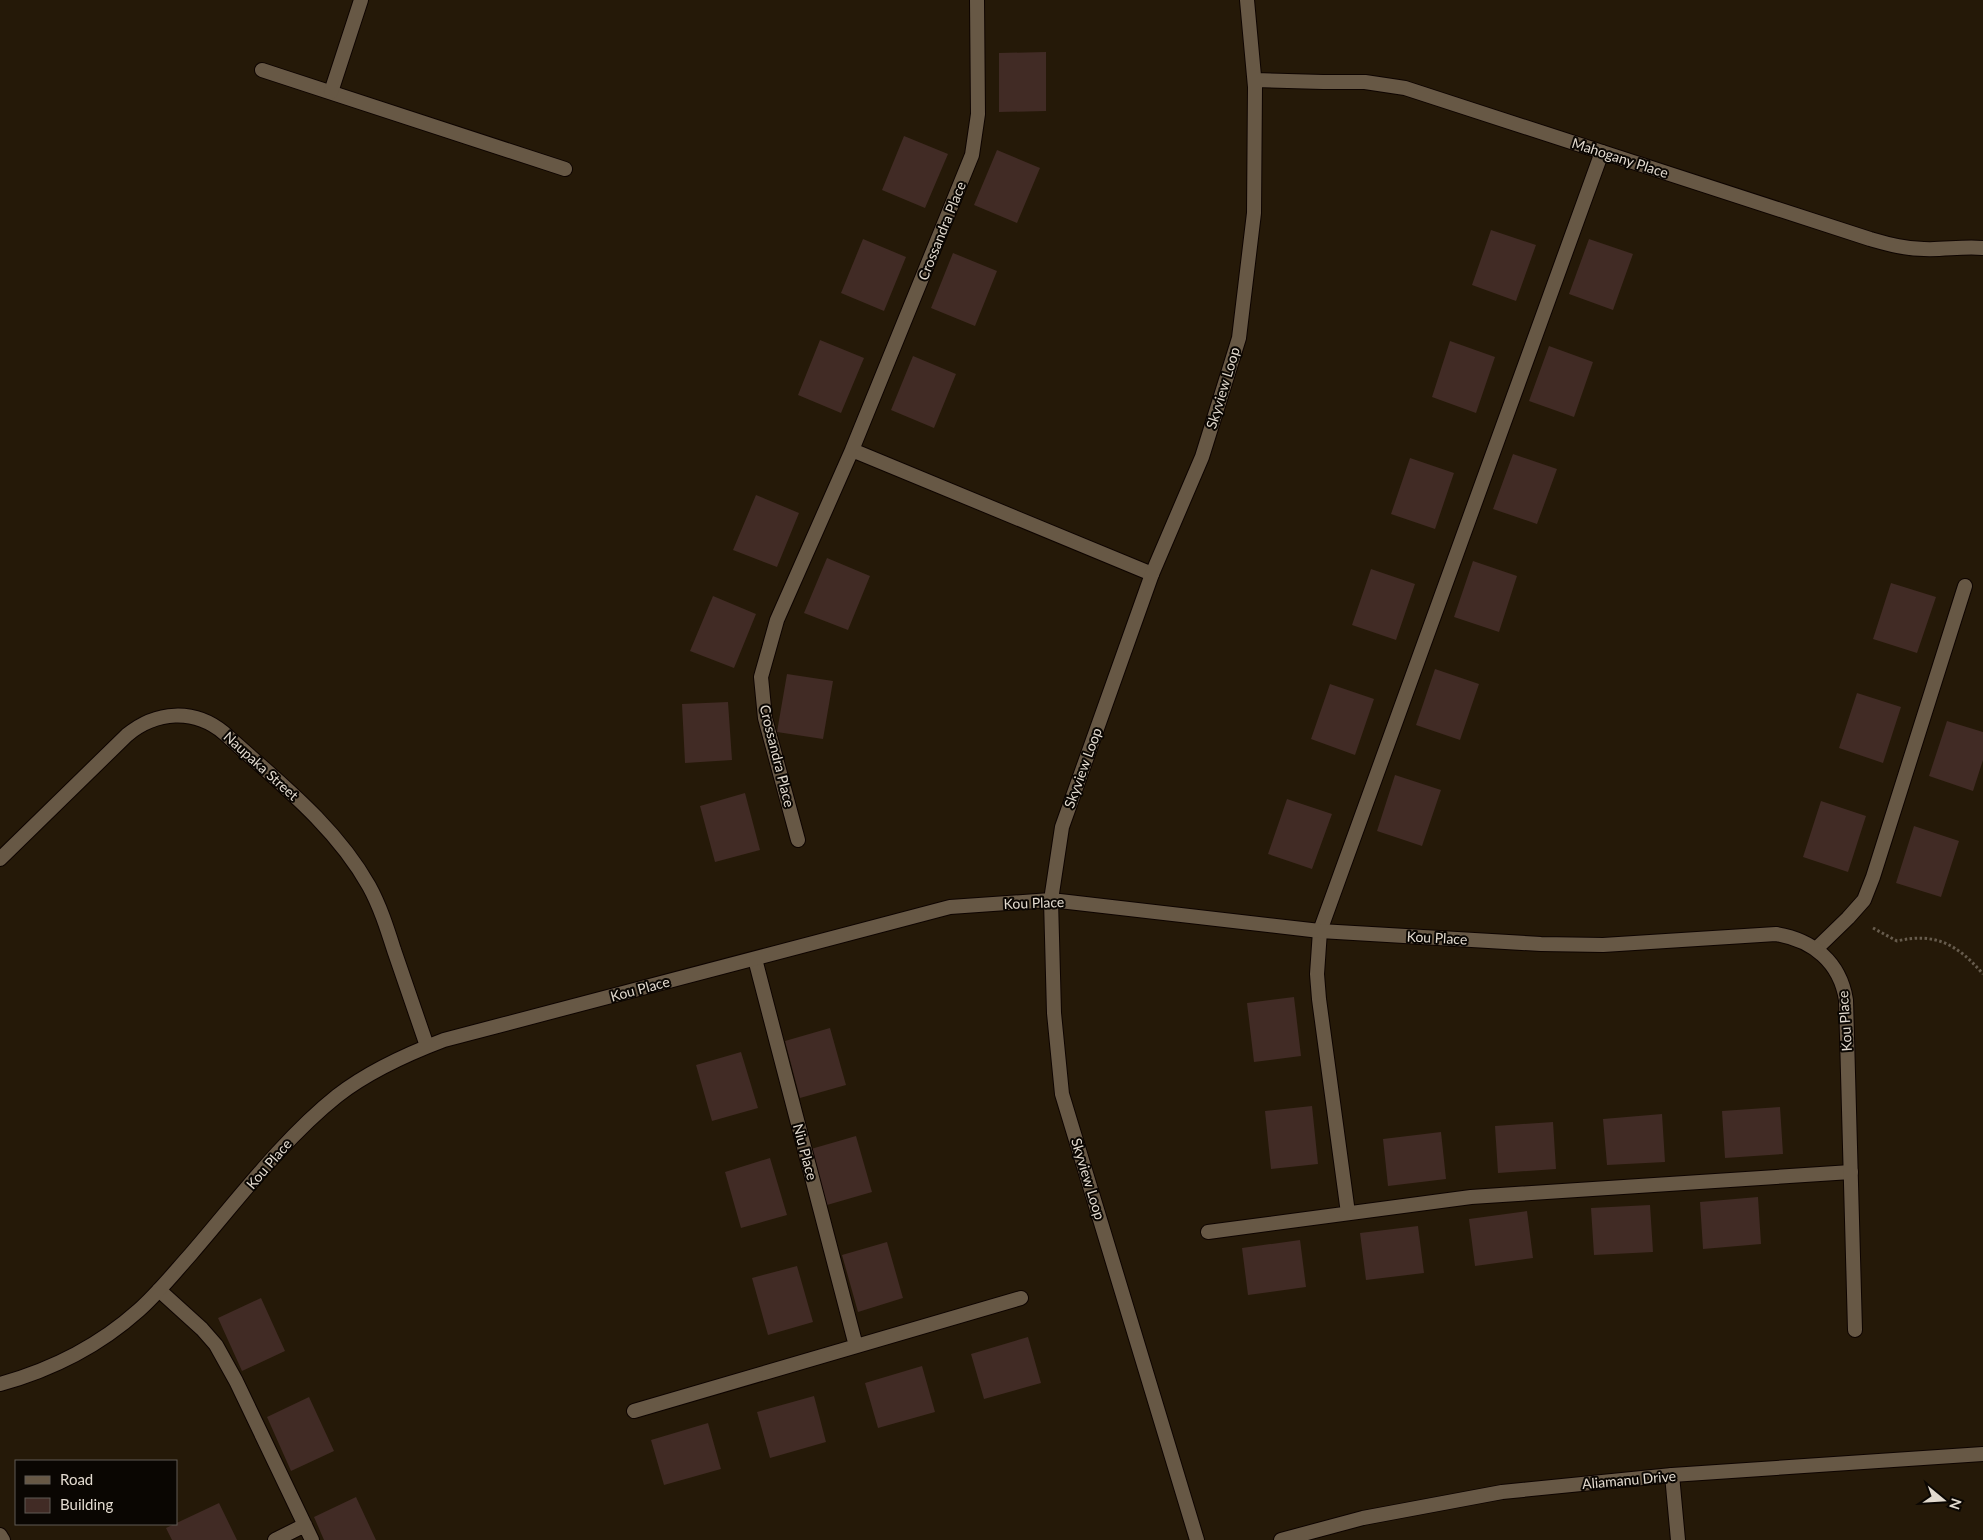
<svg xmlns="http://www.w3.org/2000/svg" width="1983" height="1540" viewBox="0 0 1983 1540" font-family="Lato,sans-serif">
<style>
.building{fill:#412b25}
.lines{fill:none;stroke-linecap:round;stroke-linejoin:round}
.service-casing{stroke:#0e0400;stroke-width:16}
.minor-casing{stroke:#0e0400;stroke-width:16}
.tertiary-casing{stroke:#0e0400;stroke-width:16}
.path{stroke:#675c4d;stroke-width:3;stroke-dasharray:2.5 2.5;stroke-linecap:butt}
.service{stroke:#675845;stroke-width:14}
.minor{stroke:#675845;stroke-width:14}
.tertiary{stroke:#675845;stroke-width:14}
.labels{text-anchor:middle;stroke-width:4;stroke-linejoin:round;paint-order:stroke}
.street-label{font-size:14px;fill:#e2dacf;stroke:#0a0602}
</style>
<rect width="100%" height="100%" fill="#251908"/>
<path class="building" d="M1046,52V111L999,112V53Z
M904,136L948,154L925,208L882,190Z
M997,150L1040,168L1017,223L974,205Z
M1491,230L1536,245L1516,301L1472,285Z
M863,239L906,257L884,311L841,293Z
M1589,239L1633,254L1613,310L1569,294Z
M953,253L997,271L975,326L931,308Z
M820,340L864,358L841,413L798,395Z
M1450,341L1495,357L1476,413L1432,397Z
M1549,346L1593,362L1574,417L1529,401Z
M913,356L956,374L934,428L891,410Z
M1513,454L1557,469L1537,524L1493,509Z
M1410,458L1454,473L1435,529L1391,514Z
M756,495L799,513L777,567L733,550Z
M827,558L870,576L848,630L804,613Z
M1473,561L1517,576L1499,632L1454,617Z
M1371,569L1415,584L1396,640L1352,625Z
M1891,583L1936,597L1917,653L1873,639Z
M713,596L756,614L734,668L690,651Z
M1435,669L1479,684L1460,740L1416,725Z
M787,674L833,681L823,739L777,732Z
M1330,684L1374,699L1355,755L1311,739Z
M1857,693L1901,707L1883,763L1839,748Z
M728,702L732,760L685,763L682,704Z
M1947,721L1983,732V760L1973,791L1929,776Z
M1395,775L1441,790L1422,846L1377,831Z
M745,793L760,850L715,862L700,806Z
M1287,799L1332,814L1312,869L1268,854Z
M1821,801L1866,816L1848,872L1803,857Z
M1914,826L1959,841L1941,897L1896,883Z
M1294,997L1301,1056L1254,1062L1247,1003Z
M830,1028L846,1085L800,1098L785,1041Z
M741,1052L758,1108L712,1121L696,1065Z
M1312,1106L1318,1164L1271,1169L1265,1111Z
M1780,1107L1783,1154L1725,1158L1722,1111Z
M1662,1114L1665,1162L1607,1165L1603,1119Z
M1553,1122L1556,1169L1498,1173L1495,1126Z
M1441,1132L1446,1179L1388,1186L1383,1139Z
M856,1136L872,1192L827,1205L811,1149Z
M770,1158L787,1215L741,1228L725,1172Z
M1758,1197L1761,1244L1703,1249L1700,1202Z
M1650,1205L1653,1252L1594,1255L1591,1208Z
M1527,1211L1533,1258L1475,1266L1469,1219Z
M1418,1226L1424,1273L1366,1280L1360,1233Z
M1300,1240L1306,1287L1248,1295L1242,1248Z
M887,1242L903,1298L858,1312L842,1255Z
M797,1266L813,1322L768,1335L752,1278Z
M261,1298L285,1351L242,1371L218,1318Z
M1028,1337L1041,1383L984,1399L971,1354Z
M922,1366L935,1412L878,1428L865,1383Z
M814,1396L826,1442L770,1458L757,1412Z
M309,1397L334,1451L291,1471L267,1417Z
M708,1423L721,1469L664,1485L651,1440Z
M356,1497L376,1540H324L314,1517Z
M219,1503L237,1540H172L166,1528Z"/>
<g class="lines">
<g class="service-casing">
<path id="service" d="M977,0L978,114L972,155L852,450L1152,574
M262,70L565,169
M798,840L765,718L761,677L777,620L852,450
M1816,949L1848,918L1864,900L1873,877L1965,586
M755,959L856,1346
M1348,1213L1319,999L1317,974L1320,931L1602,152
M1208,1232L1471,1197L1851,1172
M159,1290L202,1329L216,1345L236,1381L312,1540
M634,1411L1021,1298
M1672,1475L1678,1540
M0,1535L3,1540
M275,1540L305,1525"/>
</g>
<g class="minor-casing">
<path id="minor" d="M1255,80L1323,82H1365L1405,88L1870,239C1888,244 1905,249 1924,249C1944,250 1963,246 1983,248
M331,92L361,0
M0,859L127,735C156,711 194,708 224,733C276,780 334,824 369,886C380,906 387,928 394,950C405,982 416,1014 427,1046
M0,1384C51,1370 100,1345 139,1310C158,1293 174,1273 191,1254C236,1202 283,1139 337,1096C369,1071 407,1054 444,1040L950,907L1051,900L1320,931L1541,944L1603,945L1776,934C1813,940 1840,962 1846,1000L1855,1330
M1197,1540L1062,1094L1054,1013L1051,900L1062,827L1152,574L1202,457L1239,338L1254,213L1255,87L1247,0"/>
</g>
<g class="tertiary-casing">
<path id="tertiary" d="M1281,1540L1363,1518L1502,1492L1672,1475L1983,1454"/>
</g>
<path class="path" d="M1873,928L1897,941C1936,932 1958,945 1983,974"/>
<use href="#service" class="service"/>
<use href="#minor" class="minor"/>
<use href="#tertiary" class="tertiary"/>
</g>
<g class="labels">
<g class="street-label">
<text transform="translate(1620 158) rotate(18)" y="5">Mahogany Place</text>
<text transform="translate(942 231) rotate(-68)" y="5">Crossandra Place</text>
<text transform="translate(1223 388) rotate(-73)" y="5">Skyview Loop</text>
<text transform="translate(777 756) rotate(76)" y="5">Crossandra Place</text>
<text transform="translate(261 766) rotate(42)" y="5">Naupaka Street</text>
<text transform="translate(1083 768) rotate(-70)" y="5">Skyview Loop</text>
<text transform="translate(1034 903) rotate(-2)" y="5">Kou Place</text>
<text transform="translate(1437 938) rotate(3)" y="5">Kou Place</text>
<text transform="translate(640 989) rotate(-15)" y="5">Kou Place</text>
<text transform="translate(1845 1021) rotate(-94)" y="5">Kou Place</text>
<text transform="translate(805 1152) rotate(75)" y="5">Niu Place</text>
<text transform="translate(269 1164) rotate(-49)" y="5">Kou Place</text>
<text transform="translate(1088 1179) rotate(73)" y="5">Skyview Loop</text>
<text transform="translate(1629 1480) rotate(-5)" y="5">Aliamanu Drive</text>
</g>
</g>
<rect x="15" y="1460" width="162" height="65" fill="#0a0602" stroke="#605b54"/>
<rect x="25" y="1476" width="25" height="8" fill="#675845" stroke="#605b54"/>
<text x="60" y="1485" font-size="15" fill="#e2dacf">Road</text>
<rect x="25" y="1498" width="25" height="15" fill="#412b25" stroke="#605b54"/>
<text x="60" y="1510" font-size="15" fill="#e2dacf">Building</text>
<g transform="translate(1943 1500) rotate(108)" stroke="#0a0602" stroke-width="4" paint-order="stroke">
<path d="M0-4L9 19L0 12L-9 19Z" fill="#e2dacf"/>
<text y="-8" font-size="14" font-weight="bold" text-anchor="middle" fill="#e2dacf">N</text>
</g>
</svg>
